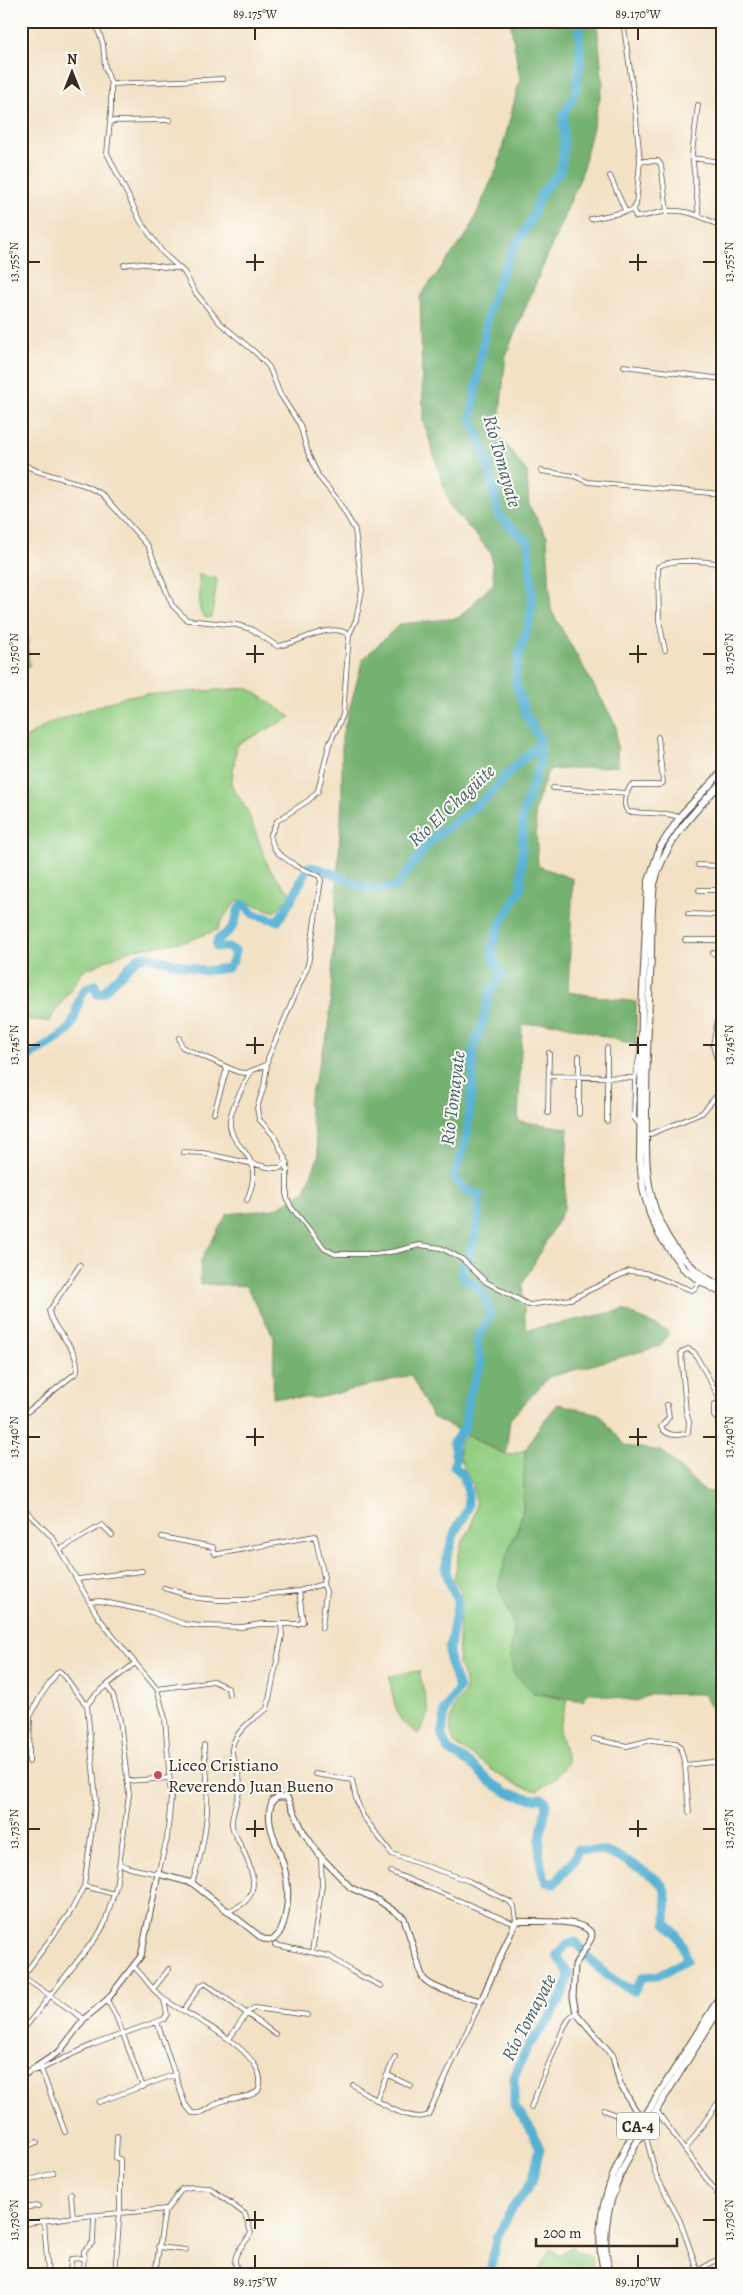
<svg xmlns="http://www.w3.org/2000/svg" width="743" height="2295" viewBox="0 0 743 2295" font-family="Alegreya,serif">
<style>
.green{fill:#92ce83;stroke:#667c50}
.forest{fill:#75b171;stroke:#586e48}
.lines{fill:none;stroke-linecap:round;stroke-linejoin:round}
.river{stroke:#54b1d3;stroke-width:9}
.minor-casing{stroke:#564537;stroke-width:5.5}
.tertiary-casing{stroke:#564537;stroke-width:7}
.primary-casing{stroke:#564537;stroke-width:8}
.minor{stroke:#fff;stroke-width:4}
.tertiary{stroke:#fff;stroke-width:5}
.primary{stroke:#fff;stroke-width:6}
.ticks{fill:none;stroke:#3b2a1e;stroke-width:2}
.poi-dot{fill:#d1495b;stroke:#fdfcf7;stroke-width:2}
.labels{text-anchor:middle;stroke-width:4;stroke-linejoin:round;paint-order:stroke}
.shield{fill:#fdfcf7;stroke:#75695f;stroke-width:1}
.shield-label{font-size:16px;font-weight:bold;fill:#3b2a1e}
.poi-label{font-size:18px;fill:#3b2a1e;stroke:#fdfcf7;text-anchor:start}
.water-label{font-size:19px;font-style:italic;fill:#456066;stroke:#fdfcf7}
.neatline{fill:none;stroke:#3b2a1e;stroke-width:2}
.ticks-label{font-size:12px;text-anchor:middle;fill:#3b2a1e}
</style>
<rect width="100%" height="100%" fill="#fdfcf7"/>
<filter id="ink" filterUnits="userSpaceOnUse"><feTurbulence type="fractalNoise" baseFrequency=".02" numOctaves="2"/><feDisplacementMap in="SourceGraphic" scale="10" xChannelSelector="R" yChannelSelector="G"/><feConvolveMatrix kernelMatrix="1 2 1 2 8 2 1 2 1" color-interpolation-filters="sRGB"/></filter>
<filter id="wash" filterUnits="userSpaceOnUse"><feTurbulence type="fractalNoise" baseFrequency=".0096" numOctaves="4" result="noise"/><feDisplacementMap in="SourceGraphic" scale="20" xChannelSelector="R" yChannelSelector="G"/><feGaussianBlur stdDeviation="1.12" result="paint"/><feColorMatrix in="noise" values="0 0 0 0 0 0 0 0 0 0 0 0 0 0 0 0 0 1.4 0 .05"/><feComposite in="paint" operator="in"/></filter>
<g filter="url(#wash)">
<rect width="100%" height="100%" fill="#f2e1c4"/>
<path class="green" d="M199,574L217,579L212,617L206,618L200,612Z
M21,585L25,588L29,666L21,669Z
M248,688L291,717L237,745L231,784L247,810L269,868L291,894L275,912L238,900L223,918L217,930L187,941L130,950L83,971L49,1021L21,1019V741L49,723L128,696Z
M466,1435L497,1451L509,1455L525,1450L523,1508L518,1528L508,1552L498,1586L515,1627L510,1649L534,1693L567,1700L559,1730L568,1762L554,1780L538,1790C512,1786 501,1777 481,1761C474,1756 465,1752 458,1747C448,1738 449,1717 455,1706C458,1700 464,1697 465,1690C467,1682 462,1672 458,1664L461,1590L454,1579L461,1544L471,1528L476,1506L473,1484L467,1476L460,1458L459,1444Z
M419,1671L429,1714L418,1734L401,1721L394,1702L389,1676Z
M573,2246L576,2251L592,2257L593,2274H537L550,2249L559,2255Z"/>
<path class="forest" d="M510,21H597L603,85L581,176L506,354L498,434L527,472L529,506L547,536L551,610L616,725L618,766L548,770L535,810L538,866L573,879L568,992L636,1002V1045L556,1023L522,1025L518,1121L568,1128L564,1209L522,1285L526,1330L624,1310L669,1332L661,1346L549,1377L510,1419L506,1454L432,1417L411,1375L318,1398L273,1397L274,1337L246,1286L200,1284L201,1260L227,1214L275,1209L305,1191L319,1155L308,1104L329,1028L342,798V736L363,659L400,624L458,618L494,583L491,553L450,506L423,420L420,296L469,231L498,165L520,79Z
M558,1404L599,1414L625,1446L662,1451L705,1492L722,1491V1730L704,1694H650L637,1701L609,1697L589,1692L583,1701L534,1693L513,1673L510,1649L515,1627L498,1586L508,1552L518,1528L523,1508L525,1450L542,1423Z"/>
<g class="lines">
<path class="river" d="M21,1060C36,1052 56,1042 68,1030C81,1016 73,989 95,985L97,994L102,993L139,957L147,956L204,971L228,968L233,961L235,951L228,947H217C214,937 226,936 231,929C238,921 235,908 244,904L253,914L278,921L293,897L308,867C341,870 360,897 396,886L433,839L487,797L515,766L540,744
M490,2274L496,2239L511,2210L532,2182L540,2148L528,2124L514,2105V2077L528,2046L548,2021L564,1992L569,1975L557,1955L567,1944L576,1942C596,1967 605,1977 634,1991L643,1977L657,1976L687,1960C683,1944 679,1935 666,1923C666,1913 668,1898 664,1888C659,1877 618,1855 605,1852C596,1849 589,1852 578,1849L574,1860L555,1883L546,1882C539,1865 538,1846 542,1828C544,1818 546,1811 546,1801L541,1798L533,1799L508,1793L490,1782L472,1765L448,1750L442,1736L445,1710L459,1688L450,1663L449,1651L458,1602L448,1579L446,1571L447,1557L455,1531L464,1517L468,1507V1491L463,1475L454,1466L456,1459L453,1443L464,1429L469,1396L481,1364L477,1344L481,1332L490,1315C484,1294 484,1289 463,1278L461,1271C474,1247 480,1222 479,1194L469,1193L454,1178L467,1135L473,1082V1050L484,1019L490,992L502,975L494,961L492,951L498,928L521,888L523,813L540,763V739L525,713L515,680L519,654L528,627L533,602L528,542L499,516L486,456L471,418L488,314L498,282L510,255L530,222L542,192L561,171L564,140L563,116L575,93L580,64L579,21"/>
</g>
</g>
<g filter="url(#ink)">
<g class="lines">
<g class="minor-casing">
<path id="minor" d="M95,21L103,44L105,67L111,84V111L107,153L141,222L163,253L184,272L195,292L220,323L256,353L269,367L280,394L300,425L309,456L319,477L337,499L355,530L362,590L356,620L349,635L343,715L329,745L318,791L309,800L277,821L270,836L274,848L279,854L296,866L319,876L321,880L308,965L268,1058L264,1086L257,1108L259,1119L274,1136L287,1162V1198L291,1207L325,1249L335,1254H375L396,1251L420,1245L441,1248L462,1259L486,1282L529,1305L571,1299L629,1271L646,1273L691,1290L695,1289L700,1281
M623,21L634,98L640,161L636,205L633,210
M111,84L223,79
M698,105L692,154L699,216
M111,121L170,120
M692,158L722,162
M640,161H658L661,165L667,211
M610,176L625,210
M633,210L636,217C647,217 657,212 668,211C688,209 704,218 722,227
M591,219L633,210
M124,265C142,260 161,269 180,268
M624,366L722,379
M21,463L37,471L84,485L102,494L148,546L172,605L187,620L237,625L251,629L277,646C297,645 330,620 349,635
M541,471L574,476L588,482L722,494
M665,650L659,621L658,567C670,558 707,561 722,564
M658,737L663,783L659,785H631C626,793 622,804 628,812L667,814L680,817
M553,788L627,793
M698,865L722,866
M699,890H722
M688,914L722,915
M685,940H722
M713,953L722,959
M179,1038L182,1047L238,1072L246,1073L266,1065
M714,1044L722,1035
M640,1053L635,1078L634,1118L640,1125
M579,1056V1114
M549,1076L635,1078
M214,1113L227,1068
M548,1113L549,1053
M607,1121V1048
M646,1136L702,1113L719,1093L721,1075L713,1045L722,999
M183,1152L203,1153L272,1168H280L287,1162
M247,1200C268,1149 229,1152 230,1122C230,1108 245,1084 251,1071
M719,1341L722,1342
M667,1405L669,1417L661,1427C667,1437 678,1436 688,1433L689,1421L686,1412L681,1352L688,1349L694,1352L718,1395L720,1402L714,1405V1416L722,1425
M21,1417L77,1372C80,1347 53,1333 49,1311L80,1265
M21,1506L53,1538L97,1615L112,1635L157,1689L165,1718L171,1798L167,1839L158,1874L130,1868L120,1864
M162,1537L213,1547L215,1554H218L315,1536L324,1577L323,1584L326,1591L322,1628
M61,1549L102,1525L112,1535
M78,1579L142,1571
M164,1588L197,1598L218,1600H246L270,1594L299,1591L323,1584
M90,1602L100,1601L151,1612L184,1624L200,1626L242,1627L261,1624H298L303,1622L299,1591
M107,1685L135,1663
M157,1689L213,1681L228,1688L229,1694
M594,1739L627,1746L651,1740L676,1743L680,1746L685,1765
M315,1774L352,1780L356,1799L363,1816L392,1854L469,1881L510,1902L514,1907L516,1921
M127,1781L170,1778
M689,1812L685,1765L712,1762L715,1763L722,1774
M391,1872L515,1924
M192,1883C204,1850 209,1815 207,1780C207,1768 204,1756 204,1745
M84,1886L114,1894
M228,1911C261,1900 256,1877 243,1850C240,1842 233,1834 232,1825C231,1811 240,1798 240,1784C240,1774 235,1767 233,1758C226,1737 253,1718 267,1709L282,1636L281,1623
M275,1945L329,1956L353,1972L381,1986
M312,1952L322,1885L321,1858
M133,1966C145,1976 152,1992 165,2000C187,2015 275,2054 258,2091C248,2099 233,2097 222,2101C211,2105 204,2115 192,2113L185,2104L157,2022
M23,1977L84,2019
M21,1979L71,1911L84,1886L96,1800L87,1705
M153,1989L169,1969
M107,2000L116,2016L143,2087
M184,2010L199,1987L205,1983L275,2034
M23,2030L98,1935L104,1925L116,1887L129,1795L120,1720L113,1695L107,1685L95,1695L87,1705C77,1697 66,1674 59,1671L56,1674L40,1697L30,1717L29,1762
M229,2039L248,2012L254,2008L308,2015
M41,2069L65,2132
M32,2071L41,2069L92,2045L164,2019L167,2014L164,2000
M388,2075L411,2086
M353,2085C370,2096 408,2124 428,2115L481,2001
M376,2100L395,2057
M99,2102L176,2074
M531,2107L563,2029L570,2017L576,2013
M604,2110L639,2125
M656,2110L722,2200
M644,2129L656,2175L680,2221L699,2274
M21,2149L37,2142
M685,2150L722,2097
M21,2183L53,2173
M71,2194L73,2217
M21,2208L38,2206
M44,2221L48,2274
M21,2224L73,2217L167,2209L182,2189L191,2187L210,2188L245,2214L251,2233C243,2249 228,2253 239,2274
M158,2247L186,2250
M699,2271L710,2263L722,2258
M70,2274L71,2259L83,2258
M83,2274L84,2251L93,2242L94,2216
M115,2274L120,2210V2159L116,2158L117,2136
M155,2274L165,2209
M229,2274L236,2268"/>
</g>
<g class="tertiary-casing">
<path id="tertiary" d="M21,2077L60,2051L84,2019L107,2000L141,1956L158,1874L192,1883L263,1939L273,1940C282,1932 284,1924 286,1912C289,1897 288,1882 284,1867C279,1846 262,1821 273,1800L278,1797H287L304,1833L321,1857L351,1888L378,1900L404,1918L422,1976C429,1990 466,1996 481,2001L516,1921C536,1923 582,1917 592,1934L591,1939L575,1965L573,1997L576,2013L613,2056L620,2084L636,2111L644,2118"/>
</g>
<g class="primary-casing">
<path id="primary" d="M722,772L682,814L660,847L648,884L642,1010L640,1159L643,1189L650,1214L660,1236L683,1268L700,1281L722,1293
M722,782C693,813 664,842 654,884C650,914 652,945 650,975C648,1020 646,1066 646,1111C646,1146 644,1179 656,1212C667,1245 691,1272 722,1287
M605,2274C592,2227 607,2184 628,2143L722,1994
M610,2274C591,2208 632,2149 665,2096C684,2066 703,2035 722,2005"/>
</g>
<use href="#minor" class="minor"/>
<use href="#tertiary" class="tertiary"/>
<use href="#primary" class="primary"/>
</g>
</g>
<path class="ticks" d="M255,28V40M638,28V40M255,254V271M638,254V271M28,262H40M246,262H264M629,262H647M703,262H716M255,645V663M638,645V663M28,654H40M246,654H264M629,654H647M703,654H716M255,1037V1054M638,1037V1054M28,1045H40M246,1045H264M629,1045H647M703,1045H716M255,1428V1446M638,1428V1446M28,1437H40M246,1437H264M629,1437H647M703,1437H716M255,1820V1837M638,1820V1837M28,1829H40M246,1829H264M629,1829H647M703,1829H716M255,2211V2229M28,2220H40M246,2220H264M703,2220H716M255,2255V2268M638,2255V2268"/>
<circle class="poi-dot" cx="158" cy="1775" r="5"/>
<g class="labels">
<rect class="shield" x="617" y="2112.5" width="42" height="27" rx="4"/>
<g class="shield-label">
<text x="638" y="2132">CA-4</text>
</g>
<g class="poi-label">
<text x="168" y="1771">Liceo Cristiano<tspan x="168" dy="21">Reverendo Juan Bueno</tspan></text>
</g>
<g class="water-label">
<text transform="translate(503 461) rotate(74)" y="7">Río Tomayate</text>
<text transform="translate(451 805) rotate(-43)" y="7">Río El Chagüite</text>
<text transform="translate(452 1098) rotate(-83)" y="7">Río Tomayate</text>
<text transform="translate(528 2017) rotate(-62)" y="7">Río Tomayate</text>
</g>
</g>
<rect width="743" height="2295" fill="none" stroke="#fdfcf7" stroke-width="55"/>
<g transform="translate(72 72)" stroke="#fdfcf7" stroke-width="4" paint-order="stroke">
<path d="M0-4L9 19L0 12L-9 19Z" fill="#3b2a1e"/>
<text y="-8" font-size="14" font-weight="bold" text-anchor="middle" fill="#3b2a1e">N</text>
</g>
<path d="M536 2238v8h141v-8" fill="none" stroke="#3b2a1e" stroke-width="2.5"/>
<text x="543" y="2238" font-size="15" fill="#3b2a1e" stroke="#fdfcf7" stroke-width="4" paint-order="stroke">200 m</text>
<rect x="28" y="28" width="688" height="2240" class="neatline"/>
<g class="ticks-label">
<text x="255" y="18">89.175°W</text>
<text x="638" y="18">89.170°W</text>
<text transform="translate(14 262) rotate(-90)" y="4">13.755°N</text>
<text transform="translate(729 262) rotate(-90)" y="4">13.755°N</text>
<text transform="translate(14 654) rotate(-90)" y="4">13.750°N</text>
<text transform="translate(729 654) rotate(-90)" y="4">13.750°N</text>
<text transform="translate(14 1045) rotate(-90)" y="4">13.745°N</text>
<text transform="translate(729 1045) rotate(-90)" y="4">13.745°N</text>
<text transform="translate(14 1437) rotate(-90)" y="4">13.740°N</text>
<text transform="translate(729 1437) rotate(-90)" y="4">13.740°N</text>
<text transform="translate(14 1829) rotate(-90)" y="4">13.735°N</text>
<text transform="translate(729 1829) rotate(-90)" y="4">13.735°N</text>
<text transform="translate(14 2220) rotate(-90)" y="4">13.730°N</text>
<text transform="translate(729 2220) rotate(-90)" y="4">13.730°N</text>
<text x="255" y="2286">89.175°W</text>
<text x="638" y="2286">89.170°W</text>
</g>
</svg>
